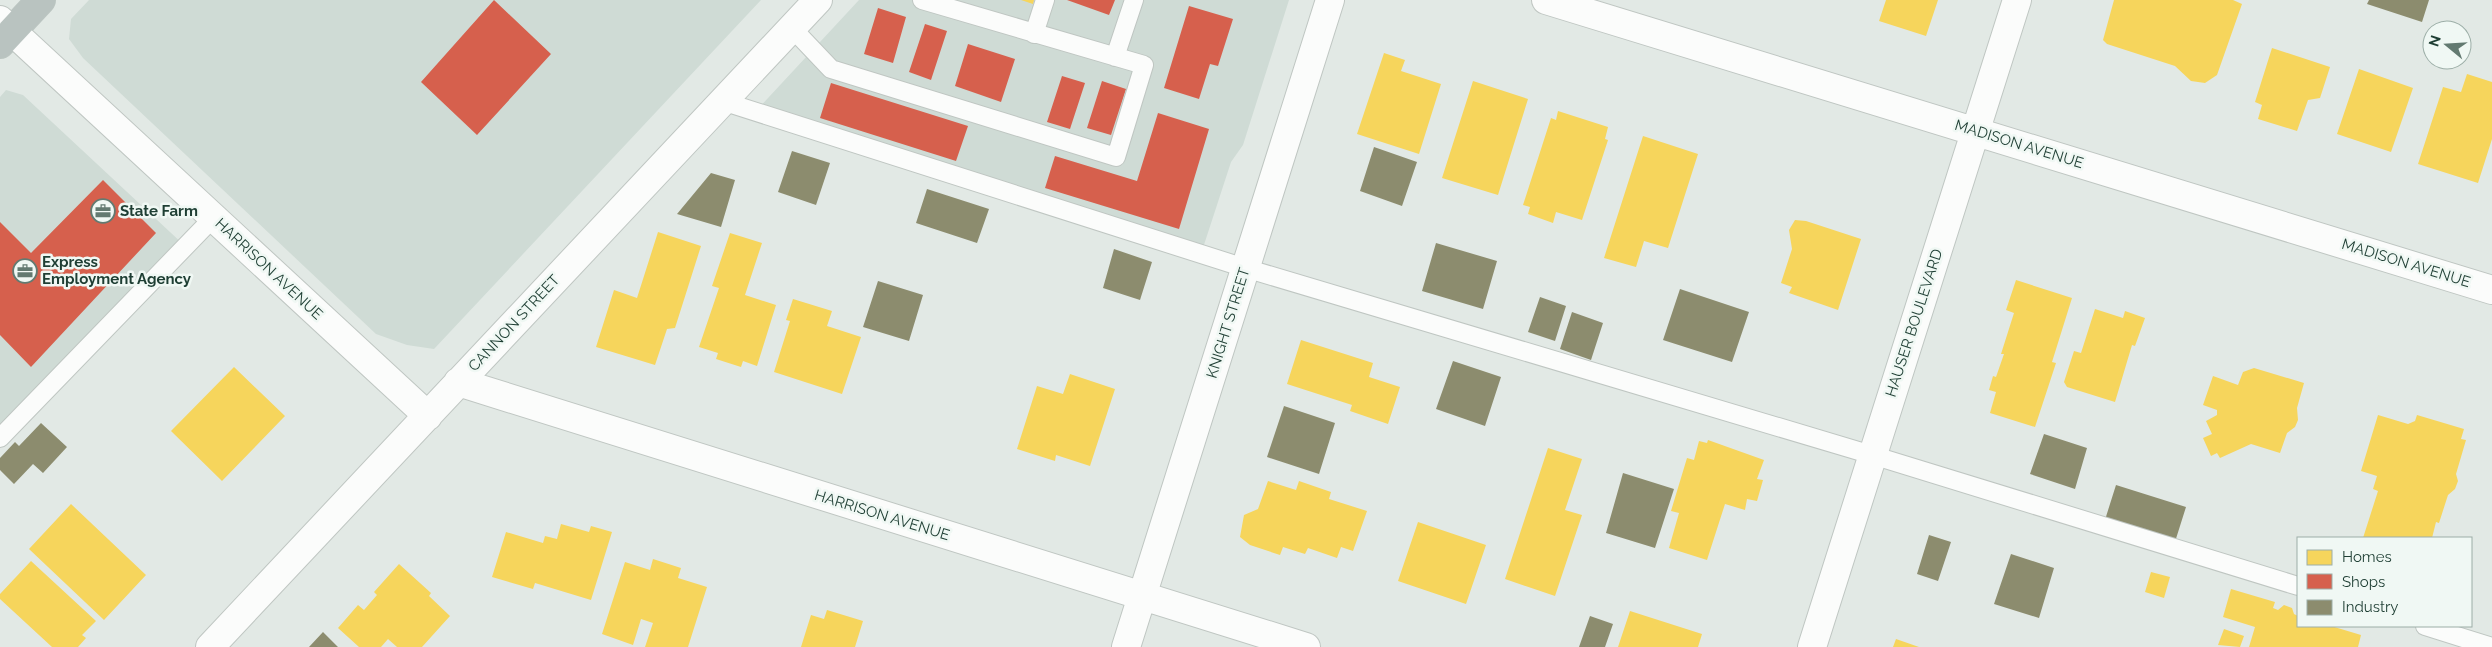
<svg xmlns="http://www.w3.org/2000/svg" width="2492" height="647" viewBox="0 0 2492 647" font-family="Raleway,sans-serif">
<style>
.built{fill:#cfdbd5}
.homes{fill:#f6d55c}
.shops{fill:#d6604d}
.industry{fill:#8c8c6e}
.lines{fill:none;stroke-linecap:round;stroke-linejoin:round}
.lane-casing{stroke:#bfc6c2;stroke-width:20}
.street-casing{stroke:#bfc6c2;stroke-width:30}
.highway-casing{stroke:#bbc5c1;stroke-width:30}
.lane{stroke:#fbfcfb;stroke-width:18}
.street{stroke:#fbfcfb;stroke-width:28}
.highway{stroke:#b9c3c0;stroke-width:28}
.labels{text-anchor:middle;stroke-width:5;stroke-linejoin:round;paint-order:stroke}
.street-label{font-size:15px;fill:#1e3e33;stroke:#f0f8f4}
.poi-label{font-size:15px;font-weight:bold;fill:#1e3e33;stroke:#f0f8f4;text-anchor:start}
</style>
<rect width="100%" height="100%" fill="#e2e9e5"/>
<path class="built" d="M89,0H761L434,349L407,345L376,334L83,58L69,39L71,19Z
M859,0H1289L1243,145L1231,162L1201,254L755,112Z
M6,90L23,95L185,246L0,438V97Z"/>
<path class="homes" d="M1021,0H1034L1033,4Z
M1886,0H1938L1926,36L1879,21Z
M2114,0H2233L2242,4L2217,75L2205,83L2191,81L2175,66L2107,44L2103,40Z
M2272,48L2330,67L2320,98L2308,100L2297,131L2258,119L2262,105L2255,102Z
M1384,53L1405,60L1401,71L1441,84L1419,154L1357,134Z
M2359,69L2413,88L2391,152L2337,134Z
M2467,74L2492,82V139L2478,183L2418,164L2443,87L2461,92Z
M1473,81L1528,99L1498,195L1442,178Z
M1558,111L1608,127L1605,139L1608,140L1582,220L1556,212L1553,223L1528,214L1530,207L1523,205L1551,118L1556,120Z
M1643,136L1698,154L1668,248L1644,241L1636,267L1604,258Z
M1795,220L1806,221L1861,239L1838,310L1789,293L1792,287L1781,283L1792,249L1789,230Z
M658,232L701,246L675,328L667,329L655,365L596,347L614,290L637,298Z
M730,233L762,243L745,295L776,305L757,366L743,361L741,367L716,359L718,353L699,347L719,288L712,286Z
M2016,280L2072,298L2052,362L2056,363L2035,427L1990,413L1996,392L1989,390L1993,376L1996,377L2004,354H2001L2014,313L2006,310Z
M793,299L832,311L827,326L861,337L842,394L774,372L790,321L786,320Z
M2095,309L2123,318L2125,311L2145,318L2135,346L2132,345L2115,402L2067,387L2064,382L2074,351L2081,353Z
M1301,340L1373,363L1369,377L1400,387L1388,424L1350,411L1352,405L1287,384Z
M234,367L285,416L222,481L171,431Z
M2254,368L2304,383L2297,408L2298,420L2295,427L2287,433L2280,453L2251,444L2220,458L2217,453L2211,456L2203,438L2212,434L2206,421L2217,415V410L2203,405L2213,376L2238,385L2243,372Z
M1070,374L1115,389L1090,466L1056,455L1055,461L1017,449L1037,386L1063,394Z
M2378,415L2408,424L2415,421L2417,415L2464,429L2461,439L2466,440L2456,474L2458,481L2455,489L2448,495L2439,523L2436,522L2432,538H2363L2378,491L2373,489L2377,476L2361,471Z
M1708,440L1764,460L1757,479L1763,480L1757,501L1747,499L1745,510L1725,504L1707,560L1669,548L1679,513L1671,511L1687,458L1694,460L1699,441L1707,443Z
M1548,448L1582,459L1565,510L1582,515L1555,596L1505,579Z
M1268,481L1296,490L1299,481L1331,492L1329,499L1367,511L1353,551L1341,547L1337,558L1308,548L1305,554L1283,547L1280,555L1250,545L1240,537L1244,515L1258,509Z
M71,504L146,575L104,620L29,549Z
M1418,522L1486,545L1466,604L1398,581Z
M561,524L589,532L591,526L612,532L591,600L535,583L533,589L492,577L506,532L543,543L545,536L557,539Z
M653,559L681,568L678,578L707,587L688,647H645L653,623L641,619L633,645L602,634L625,562L650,570Z
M31,561L96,621L82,635L86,638L78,647H52L0,599V594Z
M399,564L431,593L429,596L450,616L422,647H397L388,639L381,647H359L338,628L358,605L364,610L377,595L374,592Z
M2151,572L2170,577L2164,598L2145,592Z
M2231,589L2275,602L2273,608L2278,610L2284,605L2292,608L2294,614L2298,616V626H2331L2361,635L2358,647H2249L2255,627L2223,617Z
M827,610L863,621L855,647H801L811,615L824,619Z
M1630,611L1702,634L1698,647H1618Z
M2224,629L2244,636L2240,647L2218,645Z
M1896,639L1919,647H1893Z"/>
<path class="shops" d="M494,0L551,54L477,135L421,82Z
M1067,0H1115L1109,15Z
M1189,6L1233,19L1218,66L1210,64L1199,99L1164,88Z
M878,8L906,17L893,63L864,54Z
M925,24L947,31L931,80L909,72Z
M968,44L1015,59L1001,102L955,86Z
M1062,76L1085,83L1070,129L1047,122Z
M1102,81L1126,89L1111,135L1087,128Z
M831,83L968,126L956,161L820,118Z
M1158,113L1209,129L1179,229L1045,188L1055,156L1137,181Z
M103,180L156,233L31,367L0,335V222L31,253Z"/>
<path class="industry" d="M2369,0H2429L2422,22L2367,4Z
M1374,147L1417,162L1402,206L1360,191Z
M792,151L830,163L816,205L778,192Z
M711,173L735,180L721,227L677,214Z
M927,189L989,209L977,243L916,223Z
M1436,243L1497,261L1483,309L1422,291Z
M1114,249L1152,262L1140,300L1103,288Z
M878,281L923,295L909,341L863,327Z
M1680,289L1749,312L1732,362L1663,340Z
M1540,297L1566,306L1555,341L1528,332Z
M1572,312L1603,323L1591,360L1560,349Z
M1453,361L1501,377L1485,426L1436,409Z
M1284,406L1335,423L1319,474L1267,457Z
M41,423L67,447L43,473L33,464L14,484L0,470V458L15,442L19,446Z
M2044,434L2087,448L2075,489L2030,474Z
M1623,473L1674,489L1655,548L1606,533Z
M2116,485L2186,507L2174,545L2104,523Z
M1929,535L1951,542L1938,581L1917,574Z
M2011,554L2054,568L2039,618L1994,604Z
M1590,616L1613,624L1605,647H1579Z
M323,632L338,647H309Z"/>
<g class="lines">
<g class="lane-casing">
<path id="lane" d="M792,28L831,69L1116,157L1144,65L922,0
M1034,34L1045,0
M1115,57L1134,0
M722,101L1245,268L1872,455L2298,586
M0,438L213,218
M2425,626L2492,647"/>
</g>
<g class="street-casing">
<path id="street" d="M1546,0L2492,290
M0,20L428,416
M458,382L1306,647
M210,647L818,0
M1126,647L1330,0
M1812,647L2017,0"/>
</g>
<g class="highway-casing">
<path id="highway" d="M0,44L41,0"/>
</g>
<use href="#lane" class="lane"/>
<use href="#street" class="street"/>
<use href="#highway" class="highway"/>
</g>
<defs>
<g id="office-ring" transform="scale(1.25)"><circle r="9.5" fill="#f0f8f4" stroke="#637a71" stroke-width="1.5"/><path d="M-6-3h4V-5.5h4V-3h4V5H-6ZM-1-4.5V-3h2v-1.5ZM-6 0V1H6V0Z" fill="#637a71"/></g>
</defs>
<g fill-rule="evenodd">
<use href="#office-ring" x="103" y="211"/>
<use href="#office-ring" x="25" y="271"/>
</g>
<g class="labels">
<g class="street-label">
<text transform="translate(2019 144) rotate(17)" y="5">MADISON AVENUE</text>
<text transform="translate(2406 263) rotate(17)" y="5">MADISON AVENUE</text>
<text transform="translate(269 269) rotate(43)" y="5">HARRISON AVENUE</text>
<text transform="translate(514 323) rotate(-47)" y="5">CANNON STREET</text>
<text transform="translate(1228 323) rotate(-73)" y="5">KNIGHT STREET</text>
<text transform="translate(1914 323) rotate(-72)" y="5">HAUSER BOULEVARD</text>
<text transform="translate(882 515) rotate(17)" y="5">HARRISON AVENUE</text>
</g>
<g class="poi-label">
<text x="120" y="216">State Farm</text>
<text x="42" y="267">Express<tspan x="42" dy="17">Employment Agency</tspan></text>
</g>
</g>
<rect x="2297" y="537" width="175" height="90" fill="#f0f8f4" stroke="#9caea7"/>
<rect x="2307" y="550" width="25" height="15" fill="#f6d55c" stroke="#9caea7"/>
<text x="2342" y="562" font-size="15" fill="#1e3e33">Homes</text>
<rect x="2307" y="574" width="25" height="15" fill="#d6604d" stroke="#9caea7"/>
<text x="2342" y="587" font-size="15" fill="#1e3e33">Shops</text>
<rect x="2307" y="600" width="25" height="15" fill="#8c8c6e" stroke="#9caea7"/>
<text x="2342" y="612" font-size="15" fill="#1e3e33">Industry</text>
<g transform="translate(2447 45) rotate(288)"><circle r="24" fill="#f0f8f4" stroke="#9caea7"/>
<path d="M0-4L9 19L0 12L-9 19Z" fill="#637a71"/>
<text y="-8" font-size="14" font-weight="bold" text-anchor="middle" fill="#1e3e33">N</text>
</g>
</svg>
